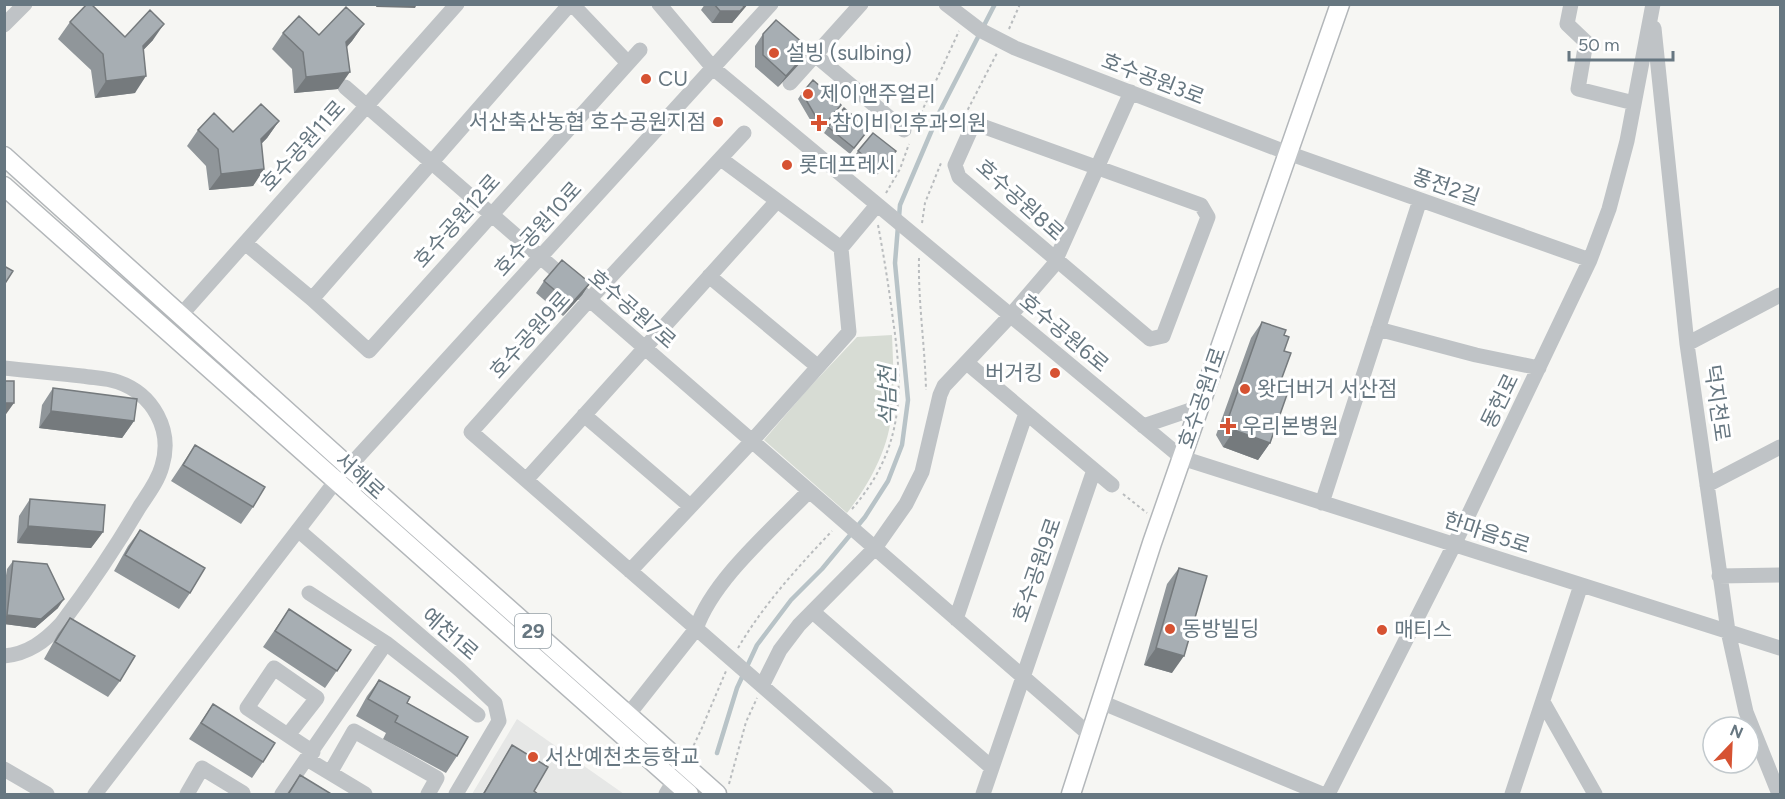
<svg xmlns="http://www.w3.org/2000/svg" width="1785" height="799" viewBox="0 0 1785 799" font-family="Figtree,'Noto Sans KR',sans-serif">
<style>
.built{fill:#e6e7e6}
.park{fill:#d7dcd4}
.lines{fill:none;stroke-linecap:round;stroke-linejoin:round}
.stream{stroke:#b8c3c7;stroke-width:4.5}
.major-casing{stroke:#b3b7ba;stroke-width:21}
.path{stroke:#b9bcbe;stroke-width:2;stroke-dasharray:3 3;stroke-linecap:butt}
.minor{stroke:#bfc3c6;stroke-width:15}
.major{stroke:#fff;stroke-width:18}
.wall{fill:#90969a}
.shaded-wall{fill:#757a7d}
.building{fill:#a7aeb3;stroke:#757a7d;stroke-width:1.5}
.poi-dot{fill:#d65232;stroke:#fff;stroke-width:2}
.labels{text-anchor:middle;stroke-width:6;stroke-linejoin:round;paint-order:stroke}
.shield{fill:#fff;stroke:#95a0a7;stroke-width:1.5}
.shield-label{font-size:20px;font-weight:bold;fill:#677781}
.poi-label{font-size:21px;fill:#677781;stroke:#fff;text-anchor:start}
.street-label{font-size:21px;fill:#677781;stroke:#fff}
.water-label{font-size:22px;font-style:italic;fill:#63777e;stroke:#fff}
</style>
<rect width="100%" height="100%" fill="#f6f6f3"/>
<path class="built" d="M517,719L624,794H472Z"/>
<path class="park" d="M892,335C893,362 895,390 891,418C887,452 868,486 847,513L764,440L807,390L857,337Z"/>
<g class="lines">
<path class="stream" d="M899,217L900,205L940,111L995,4
M717,753L737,688L757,645L791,600L822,569L865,517L888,481L902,445L908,400L895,263L898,226"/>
<g class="major-casing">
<path id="major" d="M4,156L349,467L717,794
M4,186L689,794
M1071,794L1152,543L1340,4"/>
</g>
<path class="path" d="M1009,29L1020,4
M965,115L997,53
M916,124L959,31
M886,193L900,169L909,144
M922,223L925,203L941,163
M919,258C918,302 925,346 926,390
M1123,494L1147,513
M852,509C903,450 904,393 893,320C889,288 884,257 878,225
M738,648C764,604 797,568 832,531
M691,751L701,730L726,671
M729,784L746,722L757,698"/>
<path class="minor" d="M572,4L628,63
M659,4L713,68L1182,458L1780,648
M946,4L980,30L1015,48L1288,153L1590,260
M1571,4L1567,24L1586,42L1578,89L1634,103
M4,25L25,4
M1654,28L1687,344L1728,631L1746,712L1779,794
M815,55L904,130
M790,83L861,4
M345,87L1091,736
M982,126L1201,205L1208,217L1163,336L1150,339L959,177L955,165L972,127Z
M744,133L589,300L471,432L886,794
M721,159L841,248
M245,243L312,299L369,351L640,50
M709,276L817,366
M312,299L570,4
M181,315L457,4
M1378,329L1476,355L1539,368
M1687,344L1780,295
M967,363L1112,485
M4,368C30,371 56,373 82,376C94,378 107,378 118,382C153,394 173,430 162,466C158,481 148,494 140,506C116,547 89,587 61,624C45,641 28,654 4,656
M584,415L690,506
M1143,426L1199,407
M526,480L777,201
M1707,485L1780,447
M1322,503L1420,200
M298,530L460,670L495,703L499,721L456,794
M630,571L752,441L849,332L841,248L877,205
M1719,576L1780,575
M309,593L386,643L478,715
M813,612L991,767
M956,619L1026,413
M762,686L780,650L799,625L875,548L906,504L922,472L940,395L944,386L1010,316L1053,266L1131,92
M1101,702L1322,794
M1543,702L1595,794
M628,715L696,629C713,579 773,529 809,491
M288,735L317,698L274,668L247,708L313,752
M307,759L365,794
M4,769L47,794
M330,773L354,731L437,778L428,794
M95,794L335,482L771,4
M187,794L202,768L243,793L242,794
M282,794L386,643
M666,794L674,781
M983,794L1094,470
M1328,794L1454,545L1590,260L1609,209L1627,141L1653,4
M1512,794L1581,585"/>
<use href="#major" class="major"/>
</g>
<path class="wall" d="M705,4H748L732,23H712L701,10Z
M70,22L125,37L153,40L143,50L135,93L95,98L91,70L58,39Z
M364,24L352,41L347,47L338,89L294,93L292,69L272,49L283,33L319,35Z
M763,34L810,49L802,61L778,87L755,67V46Z
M802,93L837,111L820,130L812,123L798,99Z
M279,121L267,138L261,144L264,169L253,186L209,190L206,166L187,146L198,130L233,132Z
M828,127L869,129L850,154L824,133Z
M858,151L891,157L877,175L854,157Z
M544,281L590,283L582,295L563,316L536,293Z
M1262,322L1284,351L1280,383L1270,443L1258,460L1223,447L1216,435L1251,338Z
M53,388L134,421L122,438L39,428L42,405Z
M195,445L253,507L241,524L171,481Z
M30,499L103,532L91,548L17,543L19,516Z
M140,530L190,593L179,609L114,571L128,546Z
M13,561L58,608L35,628L4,624V588L7,569Z
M1179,568L1172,673L1144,665L1167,584Z
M289,609L351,650L325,688L263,647Z
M70,618L120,681L108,697L44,659L58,634Z
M379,680L407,703L457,756L446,773L383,739L386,733L356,716L367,696Z
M213,704L263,762L252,778L189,739Z
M512,745L534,791L539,795H482Z
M300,775L333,795H286Z"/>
<path class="shaded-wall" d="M377,4H417L415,8L376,7Z
M745,4H748L732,23H712L720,11L742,9Z
M164,24L153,40L131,63L143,46Z
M364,24L352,41L335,59L346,42Z
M810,49L802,61L778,87L786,76Z
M350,72L338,89L294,93L306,77Z
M146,76L135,93L95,98L106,81Z
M279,121L267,138L249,156L261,139Z
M264,169L253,186L209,190L221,174Z
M590,283L582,295L563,316L571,304Z
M4,403H14L4,417Z
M51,411L134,421L122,438L39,428Z
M1234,430L1270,443L1258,460L1223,447Z
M28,526L103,532L91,548L17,543Z
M64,599L58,608L35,628L4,624V618L7,615Z
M1156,648L1184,656L1172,673L1144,665Z"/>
<path class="building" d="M87,4H91L125,37L150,10L164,24L143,46L146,76L106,81L103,54L70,22Z
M714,4H742L744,7L740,11H720Z
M346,7L364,24L346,42L350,72L306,77L303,52L283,33L299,16L319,35Z
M776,20L810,49L786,76L763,55V34Z
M813,80L841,105L825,124L816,117L802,93Z
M261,104L279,121L261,139L264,169L221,174L218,149L198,130L214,113L233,132Z
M844,108L869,129L854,148L828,127Z
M873,133L896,151L881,169L858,151Z
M562,260L590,283L571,304L544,281Z
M4,266L13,271L4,285Z
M1262,322L1286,330L1284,335L1289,337L1284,351L1291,353L1280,383L1290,386L1270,443L1234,430L1228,419Z
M4,381H14V403H4Z
M53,388L137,399L134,421L51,411Z
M195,445L265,487L253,507L183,465Z
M30,499L105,505L103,532L28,526Z
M140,530L205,568L190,593L125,555Z
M13,561L47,564L64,599L41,619L7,615Z
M1179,568L1207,576L1184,656L1156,648Z
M289,609L351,650L337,671L275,631Z
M70,618L135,656L120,681L55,642Z
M379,680L410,697L407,703L468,737L457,756L395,722L398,716L368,699Z
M213,704L275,743L263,762L201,723Z
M512,745L548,767L534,791L539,795H483Z
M300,775L333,795H291L289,793Z"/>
<g class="poi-dot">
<circle cx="774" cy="53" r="6"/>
<circle cx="646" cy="79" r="6"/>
<circle cx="808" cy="94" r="6"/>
<circle cx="718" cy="122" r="6"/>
<path d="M816 114h6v6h6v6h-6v6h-6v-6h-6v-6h6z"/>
<circle cx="787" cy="165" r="6"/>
<circle cx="1055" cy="373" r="6"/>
<circle cx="1245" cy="389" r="6"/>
<path d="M1225 417h6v6h6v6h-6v6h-6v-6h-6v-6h6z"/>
<circle cx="1170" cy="629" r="6"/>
<circle cx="1382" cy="630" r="6"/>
<circle cx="533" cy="757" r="6"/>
</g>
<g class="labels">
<rect class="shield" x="515" y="614" width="36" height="34" rx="4.5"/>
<g class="shield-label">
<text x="533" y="638">29</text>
</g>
<g class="poi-label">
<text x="786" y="60">설빙 (sulbing)</text>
<text x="658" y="86">CU</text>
<text x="820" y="101">제이앤주얼리</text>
<text x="706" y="129" text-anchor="end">서산축산농협 호수공원지점</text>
<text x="832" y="130">참이비인후과의원</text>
<text x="799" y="172">롯데프레시</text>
<text x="1043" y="380" text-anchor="end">버거킹</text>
<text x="1257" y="396">왓더버거 서산점</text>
<text x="1242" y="433">우리본병원</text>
<text x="1182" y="636">동방빌딩</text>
<text x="1394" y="637">매티스</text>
<text x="545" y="764">서산예천초등학교</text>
</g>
<g class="street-label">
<text transform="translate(1153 79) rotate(21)" y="7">호수공원3로</text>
<text transform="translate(303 146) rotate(-48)" y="7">호수공원11로</text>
<text transform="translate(1446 187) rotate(19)" y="7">풍전2길</text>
<text transform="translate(1020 200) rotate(42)" y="7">호수공원8로</text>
<text transform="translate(457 221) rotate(-48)" y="7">호수공원12로</text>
<text transform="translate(538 229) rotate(-48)" y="7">호수공원10로</text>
<text transform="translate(632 309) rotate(41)" y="7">호수공원7로</text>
<text transform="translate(1064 333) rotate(40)" y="7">호수공원6로</text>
<text transform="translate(530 335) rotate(-48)" y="7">호수공원9로</text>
<text transform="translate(1202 398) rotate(-71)" y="7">호수공원1로</text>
<text transform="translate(1500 401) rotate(-64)" y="7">동헌로</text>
<text transform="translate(1717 403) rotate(82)" y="7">덕지천로</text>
<text transform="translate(360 476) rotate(42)" y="7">서해로</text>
<text transform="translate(1487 533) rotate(18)" y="7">한마음5로</text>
<text transform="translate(1037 570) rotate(-71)" y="7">호수공원9로</text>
<text transform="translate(450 634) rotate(41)" y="7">예천1로</text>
</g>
<g class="water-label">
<text transform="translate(887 396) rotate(-90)" y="8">석남천</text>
</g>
</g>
<rect width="1785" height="799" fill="none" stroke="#677781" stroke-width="12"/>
<g transform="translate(1731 745) rotate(23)"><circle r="28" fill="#ffffff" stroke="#c2c9cd" stroke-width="1.5"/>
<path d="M0-4.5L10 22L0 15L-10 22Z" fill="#d65232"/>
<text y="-9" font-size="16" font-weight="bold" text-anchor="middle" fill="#677781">N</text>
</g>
<path d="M1569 51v9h104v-9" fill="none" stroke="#677781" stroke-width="3"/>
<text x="1578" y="51" font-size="18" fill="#677781" stroke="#ffffff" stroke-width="4.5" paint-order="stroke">50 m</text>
</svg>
